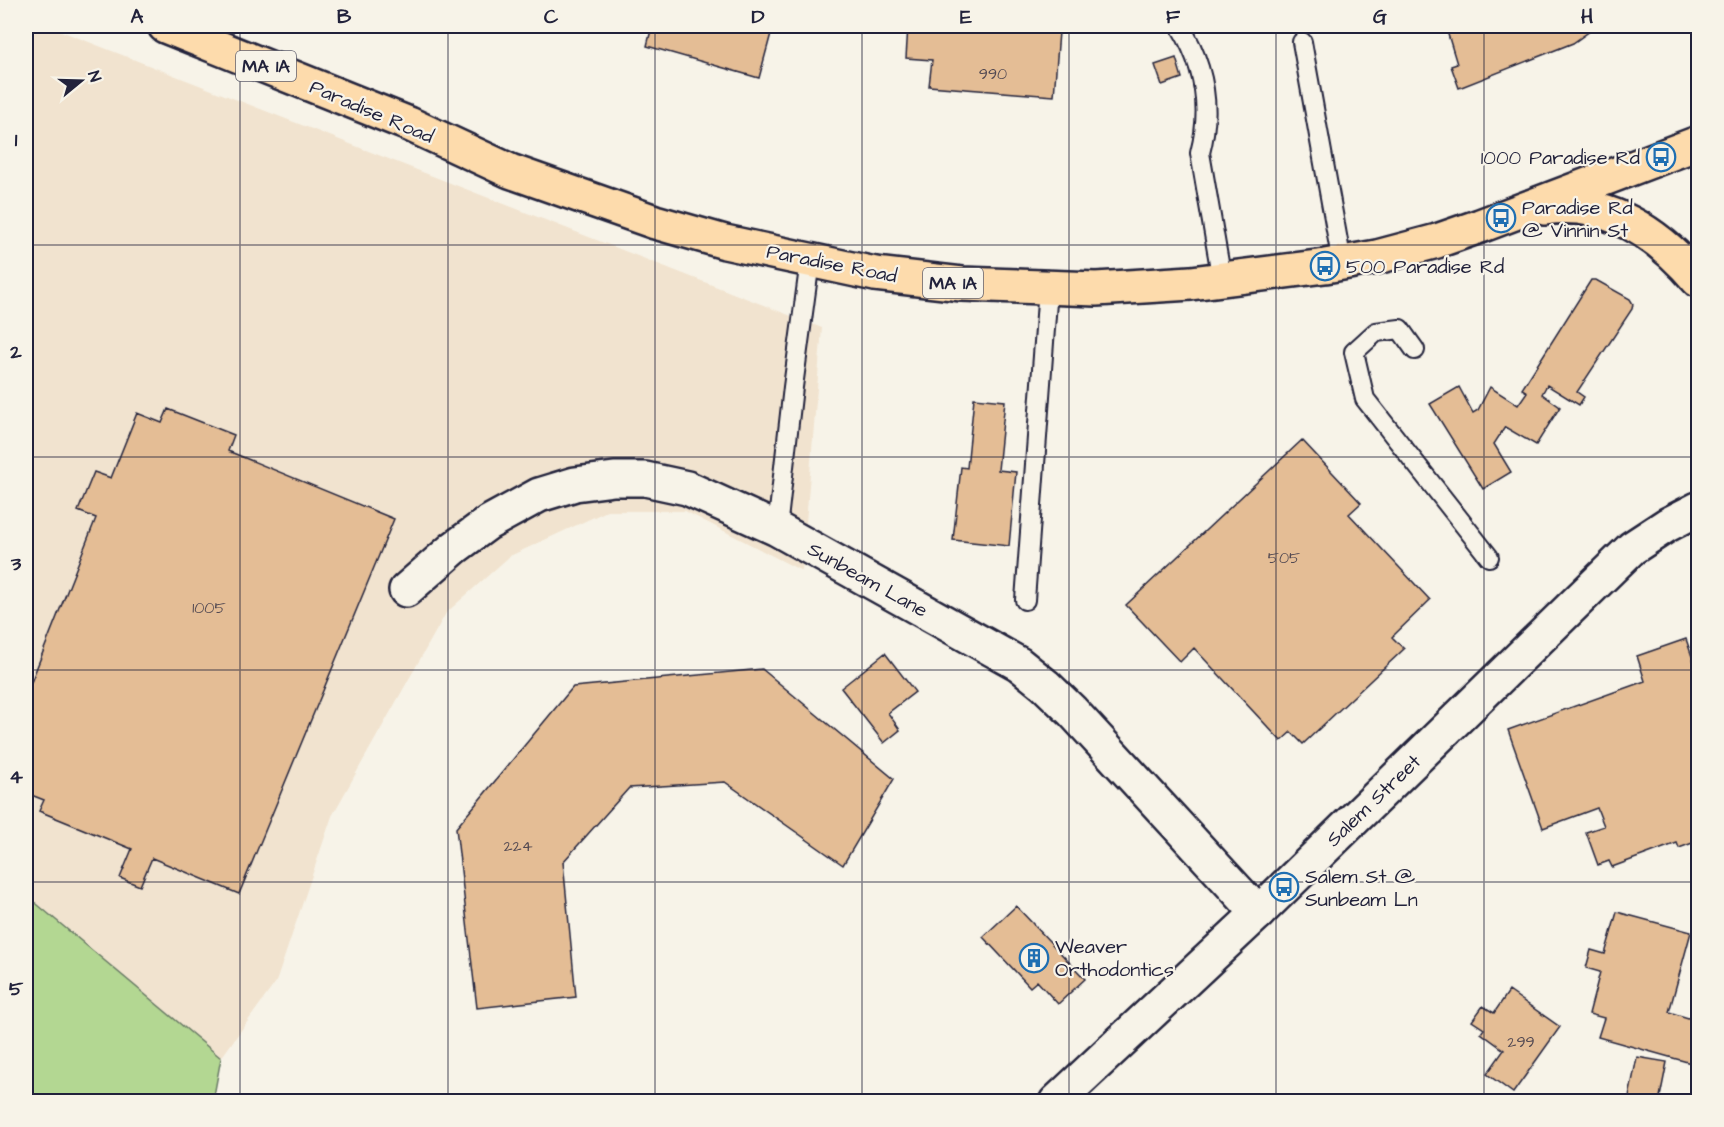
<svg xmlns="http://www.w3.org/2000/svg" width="1724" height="1127" viewBox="0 0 1724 1127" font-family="'Architects Daughter',sans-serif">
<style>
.built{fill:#f1e3cf}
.green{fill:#b3d792;stroke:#6a7c66;stroke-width:1.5}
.building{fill:#e4bd95;stroke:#22223b;stroke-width:1.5}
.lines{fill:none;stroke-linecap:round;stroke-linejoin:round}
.service-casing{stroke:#22223b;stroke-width:22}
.minor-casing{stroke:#22223b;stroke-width:38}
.secondary-casing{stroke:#22223b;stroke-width:38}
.trunk-casing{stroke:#22223b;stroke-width:38}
.service{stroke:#f7f3e8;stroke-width:18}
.minor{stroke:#f7f3e8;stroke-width:33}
.secondary{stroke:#f7f3e8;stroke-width:33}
.trunk{stroke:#fddbac;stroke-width:33}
.grid{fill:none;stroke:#22223b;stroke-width:1.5;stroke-opacity:0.55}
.labels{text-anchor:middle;stroke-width:4.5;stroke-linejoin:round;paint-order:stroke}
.number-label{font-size:16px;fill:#524952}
.shield{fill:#f7f3e8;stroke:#62616f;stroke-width:1.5}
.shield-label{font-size:18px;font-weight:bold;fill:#22223b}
.street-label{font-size:20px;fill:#22223b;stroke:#f7f3e8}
.poi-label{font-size:20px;fill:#22223b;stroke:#f7f3e8;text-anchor:start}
.neatline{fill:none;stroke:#22223b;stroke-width:2}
.grid-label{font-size:20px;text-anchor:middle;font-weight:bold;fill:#22223b}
</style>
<rect width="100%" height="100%" fill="#f7f3e8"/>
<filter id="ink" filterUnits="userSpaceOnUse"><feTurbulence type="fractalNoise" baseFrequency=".0167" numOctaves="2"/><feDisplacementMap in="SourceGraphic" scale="12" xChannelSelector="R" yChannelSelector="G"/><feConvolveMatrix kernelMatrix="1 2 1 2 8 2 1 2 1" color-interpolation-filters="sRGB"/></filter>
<g filter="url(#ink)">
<path class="built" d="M26,26H48L822,328L802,571L685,511H607L510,556L446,613L332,816L276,982L221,1058L26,895Z"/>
<path class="green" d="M26,895L221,1058L213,1101H26Z"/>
<path class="building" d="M652,26H773L759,78L647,46Z
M908,26H1007L1008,28L1059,32L1054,96L929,86L932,60L906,58Z
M1450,26H1597L1573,43L1459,88L1451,66L1457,64L1447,31Z
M1176,58L1182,78L1162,85L1155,65Z
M1591,280H1596L1630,299L1633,304L1632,309L1577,392L1584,397L1579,405L1547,385L1542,394L1560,407L1536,445L1505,427L1494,444L1511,472L1483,489L1430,404L1459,387L1473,413L1478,410L1490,387L1518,405L1527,392L1522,389Z
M974,398L1005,401L998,470L1016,472L1009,546L953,540L961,467L967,468Z
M168,409L234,435L228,451L394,519L239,894L152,858L140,886L120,878L132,849L39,811L44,800L26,793V695L96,518L78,511L94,472L111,478L137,413L162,423Z
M1302,440L1361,503L1349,514L1430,600L1392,637L1404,649L1303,744L1291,732L1281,741L1194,648L1180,662L1126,605Z
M1686,639L1698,674V717L1693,719L1698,734V841L1679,848L1677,843L1612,867L1609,861L1598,865L1586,832L1604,826L1597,808L1543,828L1508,730L1645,681L1637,656Z
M885,653L915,692L888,713L900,730L884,743L841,688Z
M762,669L894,779L843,865L725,782L629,788L563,862L576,997L477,1008L456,828L573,687Z
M1016,906L1085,979L1058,1004L1037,981L1030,987L983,937Z
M1617,912L1691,932L1669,1012L1698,1021V1065L1598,1037L1604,1018L1589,1014L1600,972L1586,968L1591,950L1605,954Z
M1509,991L1560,1027L1513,1093L1487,1074L1504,1050L1481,1033L1484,1029L1472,1021L1483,1006L1494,1013Z
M1637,1057L1667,1062L1659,1102H1628Z"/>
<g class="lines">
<g class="service-casing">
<path id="service" d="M1180,26C1204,65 1212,108 1200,153L1222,280
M1302,42L1342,263
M1415,350L1400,329L1376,332L1354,352L1365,399L1489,557
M777,529L793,387L810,261
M1025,600L1048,288"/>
</g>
<g class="minor-casing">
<path id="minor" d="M406,590L454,548L488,523L539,495L575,484L614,479H645L687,488L777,529L1019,664L1045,685L1072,711L1258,913"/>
</g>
<g class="secondary-casing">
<path id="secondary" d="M1056,1102L1258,913L1632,548L1667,525L1698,509"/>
</g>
<g class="trunk-casing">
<path id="trunk" d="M165,26L409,124L510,171L655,222L725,242L875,274L962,284L1096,289L1191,283L1325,266L1377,257L1437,241L1480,226L1698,143
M1545,208C1609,199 1659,234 1698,280"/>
</g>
<use href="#service" class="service"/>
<use href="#minor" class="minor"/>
<use href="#secondary" class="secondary"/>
<use href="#trunk" class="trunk"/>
</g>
</g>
<path class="grid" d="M240,26V1102M448,26V1102M655,26V1102M862,26V1102M1069,26V1102M1276,26V1102M1484,26V1102M26,245H1698M26,457H1698M26,670H1698M26,882H1698"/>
<defs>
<g id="bus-ring" transform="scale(1.5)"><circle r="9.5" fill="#f7f3e8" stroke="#1f6fb2" stroke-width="1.5"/><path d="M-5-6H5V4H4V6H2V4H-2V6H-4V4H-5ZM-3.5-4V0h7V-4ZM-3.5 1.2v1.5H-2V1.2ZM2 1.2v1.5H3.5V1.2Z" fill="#1f6fb2"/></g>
<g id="building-ring" transform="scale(1.5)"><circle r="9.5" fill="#f7f3e8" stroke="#1f6fb2" stroke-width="1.5"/><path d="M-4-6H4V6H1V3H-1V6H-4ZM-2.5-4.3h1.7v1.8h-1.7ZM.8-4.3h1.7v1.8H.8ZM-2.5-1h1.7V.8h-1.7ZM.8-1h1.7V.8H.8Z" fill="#1f6fb2"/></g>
</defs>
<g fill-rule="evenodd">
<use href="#bus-ring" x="1661" y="157"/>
<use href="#bus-ring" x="1501" y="218"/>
<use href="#bus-ring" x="1325" y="266"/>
<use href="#bus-ring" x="1284" y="887"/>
<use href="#building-ring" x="1034" y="958"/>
</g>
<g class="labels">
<g class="number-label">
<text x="993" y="79">990</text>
<text x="1284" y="563">505</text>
<text x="209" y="613">1005</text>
<text x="518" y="851">224</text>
<text x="1521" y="1047">299</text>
</g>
<g class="shield">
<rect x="236" y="51" width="60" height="30" rx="4.5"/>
<rect x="923" y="268" width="60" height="30" rx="4.5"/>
</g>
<g class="shield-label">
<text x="266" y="72">MA 1A</text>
<text x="953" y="289">MA 1A</text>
</g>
<g class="street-label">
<text transform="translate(372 111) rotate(23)" y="7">Paradise Road</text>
<text transform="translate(832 263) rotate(11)" y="7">Paradise Road</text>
<text transform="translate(868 579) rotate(29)" y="7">Sunbeam Lane</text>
<text transform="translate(1373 800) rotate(-44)" y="7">Salem Street</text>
</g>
<g class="poi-label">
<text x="1640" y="164" text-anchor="end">1000 Paradise Rd</text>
<text x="1522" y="214">Paradise Rd<tspan x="1522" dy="23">@ Vinnin St</tspan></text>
<text x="1346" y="273">500 Paradise Rd</text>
<text x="1305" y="883">Salem St @<tspan x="1305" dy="23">Sunbeam Ln</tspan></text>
<text x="1055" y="953">Weaver<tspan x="1055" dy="23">Orthodontics</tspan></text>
</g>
</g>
<rect width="1724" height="1127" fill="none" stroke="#f7f3e8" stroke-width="66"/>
<g transform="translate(81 81) rotate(71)" stroke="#f7f3e8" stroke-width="4.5" paint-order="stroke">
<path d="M0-4.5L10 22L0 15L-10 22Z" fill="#22223b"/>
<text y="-9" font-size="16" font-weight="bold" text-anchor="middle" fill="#22223b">N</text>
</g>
<rect x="33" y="33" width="1658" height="1061" class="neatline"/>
<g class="grid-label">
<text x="137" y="23">A</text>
<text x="344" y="23">B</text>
<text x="551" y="23">C</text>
<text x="758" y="23">D</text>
<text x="966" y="23">E</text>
<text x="1173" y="23">F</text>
<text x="1380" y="23">G</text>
<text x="1587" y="23">H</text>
<text x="16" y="146">1</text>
<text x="16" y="358">2</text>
<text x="16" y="570">3</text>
<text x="16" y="783">4</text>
<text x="16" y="995">5</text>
</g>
</svg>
